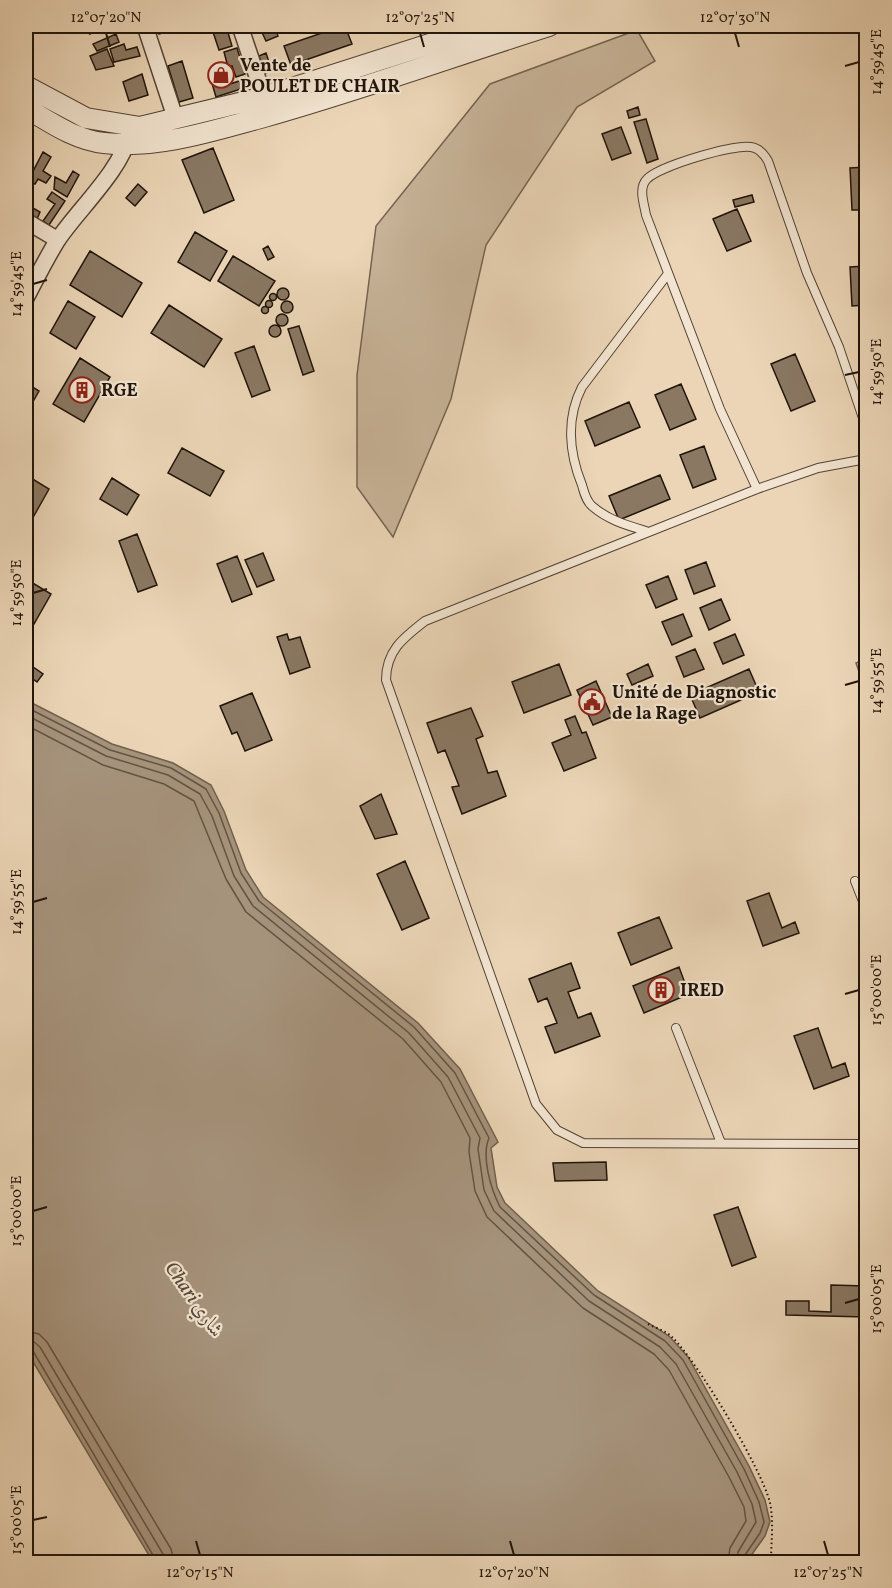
<svg xmlns="http://www.w3.org/2000/svg" width="892" height="1588" viewBox="0 0 892 1588" font-family="Vollkorn,Amiri,serif">
<style>
.green{fill:#c8b499;stroke:#746452;stroke-width:1.5}
.water{fill:#a6937c;stroke:#70604e;stroke-width:1.5}
.lines{fill:none;stroke-linecap:round;stroke-linejoin:round}
.shore{stroke:#635443;stroke-width:1.5}
.building{fill:#8a7863;stroke:#20140a;stroke-width:1.5}
.service-casing{stroke:#534435;stroke-width:10}
.minor-casing{stroke:#534435;stroke-width:18}
.tertiary-casing{stroke:#534435;stroke-width:22}
.path{stroke:#20140a;stroke-width:2;stroke-dasharray:1.5 3;stroke-linecap:butt}
.service{stroke:#f2e4d0;stroke-width:8}
.minor{stroke:#f2e4d0;stroke-width:15}
.tertiary{stroke:#f2e4d0;stroke-width:20}
.ticks{fill:none;stroke:#20140a;stroke-width:2}
.labels{text-anchor:middle;stroke-width:4.5;stroke-linejoin:round;paint-order:stroke}
.poi-label{font-size:18px;font-weight:bold;fill:#20140a;stroke:#f2e4d0;text-anchor:start}
.water-label{font-size:20px;font-style:italic;fill:#564738;stroke:#f2e4d0}
.neatline{fill:none;stroke:#20140a;stroke-width:2}
.ticks-label{font-size:15px;text-anchor:middle;fill:#20140a}
</style>
<rect width="100%" height="100%" fill="#ebd5b6"/>
<filter id="stains"><feTurbulence type="fractalNoise" baseFrequency=".00333" numOctaves="4"/><feColorMatrix values="0 0 0 0 .2 0 0 0 0 .09 0 0 0 0 .02 0 0 0 .5 -.17"/></filter>
<radialGradient id="worn" r=".72"><stop offset=".6" stop-color="#630" stop-opacity="0"/><stop offset="1" stop-color="#630" stop-opacity=".3"/></radialGradient>
<path class="green" d="M637,30L655,61L577,107L486,245L451,399L393,537L357,487V375L376,226L490,84Z
M866,659V692L856,663Z"/>
<path class="water" d="M26,700L112,744L173,763L211,785L224,811L246,870L263,897L418,1023L460,1069L498,1142L491,1148L497,1187L505,1203L598,1291L669,1336L688,1357L749,1466L765,1500L770,1522L765,1536L750,1557L751,1562H153L26,1350Z"/>
<g class="lines">
<path class="shore" d="M26,707L110,750L171,768L206,789L219,813L241,873L259,901L414,1027L455,1073L489,1138C481,1157 491,1189 500,1207L594,1295L665,1341L683,1360L744,1469L759,1502L764,1522L760,1533L745,1555V1562
M26,715L106,756L168,775L200,794L212,816L234,876L253,906L409,1033L448,1077L480,1138L478,1149L484,1190L494,1211L589,1301L660,1347L676,1364L737,1472L752,1504L756,1522L738,1552L737,1562
M26,725L103,765L164,784L194,801L226,879L246,912L403,1039L441,1082L470,1138L469,1152L475,1191L487,1217L583,1308L654,1354L669,1370L729,1477L744,1507L746,1521L730,1548L728,1562
M26,1331L39,1334L47,1342L171,1549L174,1562
M26,1340L33,1341L40,1347L163,1554L165,1562
M26,1348L33,1351L157,1562"/>
</g>
<path class="building" d="M77,26H101L90,34Z
M157,26H184L159,34Z
M226,26L232,46L219,50L212,29Z
M259,26H274L278,36L266,41Z
M342,26H345L352,44L291,65L284,46Z
M116,34L119,42L97,51L93,44Z
M124,44L126,50L137,47L140,56L114,62L110,49Z
M237,48L245,74L236,77L232,66L228,67L224,52Z
M107,49L114,66L96,70L90,56Z
M266,53L272,71L265,73L259,56Z
M182,61L193,98L179,102L168,66Z
M142,74L148,95L129,101L123,82Z
M227,75L230,84L245,79L247,87L216,97L211,80Z
M638,107L640,115L629,118L627,111Z
M646,119L658,159L647,163L634,122Z
M621,127L631,153L612,160L602,134Z
M213,148L234,200L204,213L182,160Z
M43,152L51,157L43,171L51,176L46,183L38,179L35,184L28,181Z
M866,167V210H852L850,168Z
M26,168L32,171L26,186Z
M73,171L79,175L67,197L54,189L55,177L66,183Z
M138,184L147,192L135,206L126,198Z
M52,192L65,201L49,225L43,221L55,204L47,199Z
M752,195L754,202L735,207L733,200Z
M26,204L40,212L37,219L26,212Z
M737,209L751,241L727,251L713,219Z
M195,232L227,251L210,281L178,262Z
M268,246L274,257L268,260L263,249Z
M90,251L142,283L122,317L70,285Z
M233,256L275,281L259,306L218,281Z
M866,266V305L852,306L850,267Z
M277 294a6 6 0 1 1 12 0a6 6 0 1 1-12 0Z
M269.5 297a3.5 3.5 0 1 1 7 0a3.5 3.5 0 1 1-7 0Z
M265.5 304a3.5 3.5 0 1 1 7 0a3.5 3.5 0 1 1-7 0Z
M68,301L95,317L76,349L50,333Z
M281 307a6 6 0 1 1 12 0a6 6 0 1 1-12 0Z
M169,305L222,339L204,367L151,333Z
M261.5 310a3.5 3.5 0 1 1 7 0a3.5 3.5 0 1 1-7 0Z
M276 320a6 6 0 1 1 12 0a6 6 0 1 1-12 0Z
M269 331a6 6 0 1 1 12 0a6 6 0 1 1-12 0Z
M299,326L314,371L303,375L288,329Z
M254,346L270,390L252,397L235,353Z
M795,354L815,401L791,411L771,364Z
M80,358L110,377L84,422L53,404Z
M26,383L39,391L26,414Z
M681,384L696,419L670,430L655,395Z
M629,402L640,427L595,446L585,421Z
M704,446L716,479L693,488L680,455Z
M182,448L224,471L210,496L168,473Z
M26,475L49,489L26,530Z
M660,475L670,499L619,520L609,496Z
M112,478L139,495L127,515L100,499Z
M137,534L157,585L138,592L119,541Z
M263,553L274,580L257,587L245,560Z
M237,556L252,594L232,602L217,564Z
M706,562L715,586L694,594L685,570Z
M668,576L677,599L656,608L646,585Z
M26,579L51,594L34,624L26,619Z
M721,599L730,620L709,630L700,608Z
M683,614L692,636L672,645L662,622Z
M287,634L289,640L300,637L310,667L290,674L277,637Z
M735,634L744,655L723,664L714,643Z
M695,649L704,669L684,677L676,657Z
M26,662L43,674L37,682L26,674Z
M559,664L571,695L524,713L512,682Z
M648,664L653,676L632,685L627,674Z
M749,669L759,692L700,718L690,695Z
M596,681L612,717L593,725L577,690Z
M252,693L272,740L245,751L237,732L232,734L220,706Z
M471,708L483,736L476,739L488,773L497,771L506,796L462,814L452,787L459,786L445,750L438,753L427,723Z
M575,716L582,733L586,732L596,758L564,771L552,743L571,735L565,720Z
M381,794L397,834L375,839L360,806Z
M405,861L429,918L402,930L377,874Z
M769,893L782,928L795,922L799,933L763,946L747,901Z
M659,917L672,948L631,965L618,933Z
M571,963L580,988L568,992L578,1018L591,1013L600,1036L555,1053L545,1027L557,1023L547,998L538,1002L529,979Z
M679,967L689,994L644,1013L633,986Z
M818,1028L832,1068L845,1063L849,1076L814,1089L794,1036Z
M606,1162L607,1180L555,1181L553,1163Z
M864,1171H866V1253H863Z
M738,1207L756,1257L732,1266L714,1215Z
M831,1285L866,1286V1317L786,1315V1301H809V1311L831,1312Z"/>
<g class="lines">
<g class="service-casing">
<path id="service" d="M866,459L818,468L757,489L425,621C403,638 386,651 386,680L536,1104L557,1130L583,1143L866,1144
M757,489L720,409L646,215C644,203 638,188 647,179C659,166 734,144 751,147C759,148 764,154 768,161L807,273L839,347L866,427
M646,531C626,525 608,520 592,506C586,501 584,492 582,485C569,453 566,418 582,387L667,275
M855,881L866,909
M676,1028L721,1143"/>
</g>
<g class="minor-casing">
<path id="minor" d="M145,26L176,120
M240,26L264,97
M26,221L58,240
M26,298C36,279 46,259 57,241C76,212 122,169 128,137"/>
</g>
<g class="tertiary-casing">
<path id="tertiary" d="M26,86L86,118L140,127L264,97L486,26
M26,108C50,122 75,140 104,143C158,149 212,131 264,117C360,90 454,56 549,26"/>
</g>
<path class="path" d="M648,1324C656,1328 666,1331 672,1337C697,1361 762,1469 770,1503C774,1523 771,1542 771,1562"/>
<use href="#service" class="service"/>
<use href="#minor" class="minor"/>
<use href="#tertiary" class="tertiary"/>
</g>
<path class="ticks" d="M106,33L110,47M420,33L424,47M735,33L739,47M845,66L859,62M33,284L47,280M845,375L859,372M33,593L47,589M845,685L859,681M33,902L47,898M845,994L859,990M33,1211L47,1207M845,1303L859,1299M33,1520L47,1517M196,1541L200,1555M510,1541L514,1555M824,1541L828,1555"/>
<defs>
<g id="shop-ring" transform="scale(1.35)"><circle r="9.5" fill="#f2e4d0" stroke="#8f2418" stroke-width="1.5"/><path d="M-5-2.5h2.3a2.7 3.5 0 0 1 5.4 0H5L5.5 6h-11ZM-1.5-2.5h3a1.5 2.3 0 0 0-3 0Z" fill="#8f2418"/></g>
<g id="building-ring" transform="scale(1.35)"><circle r="9.5" fill="#f2e4d0" stroke="#8f2418" stroke-width="1.5"/><path d="M-4-6H4V6H1V3H-1V6H-4ZM-2.5-4.3h1.7v1.8h-1.7ZM.8-4.3h1.7v1.8H.8ZM-2.5-1h1.7V.8h-1.7ZM.8-1h1.7V.8H.8Z" fill="#8f2418"/></g>
<g id="civic-ring" transform="scale(1.35)"><circle r="9.5" fill="#f2e4d0" stroke="#8f2418" stroke-width="1.5"/><path d="M-.6-6.5H3V-4.5H.6V-3L4-1V1h2V6H-6V1h2V-1L-.6-3ZM-1.2 2.5V6h2.4V2.5Z" fill="#8f2418"/></g>
</defs>
<g fill-rule="evenodd">
<use href="#shop-ring" x="221" y="75"/>
<use href="#building-ring" x="82" y="390"/>
<use href="#civic-ring" x="592" y="702"/>
<use href="#building-ring" x="661" y="990"/>
</g>
<g class="labels">
<g class="poi-label">
<text x="240" y="71">Vente de<tspan x="240" dy="21">POULET DE CHAIR</tspan></text>
<text x="101" y="396">RGE</text>
<text x="612" y="698">Unité de Diagnostic<tspan x="612" dy="21">de la Rage</tspan></text>
<text x="680" y="996">IRED</text>
</g>
<g class="water-label">
<text transform="translate(195 1299) rotate(55)" y="7">Chari شاري</text>
</g>
</g>
<rect width="892" height="1588" fill="none" stroke="#ebd5b6" stroke-width="66"/>
<rect x="33" y="33" width="826" height="1522" class="neatline"/>
<g class="ticks-label">
<text x="106" y="22">12°07'20"N</text>
<text x="420" y="22">12°07'25"N</text>
<text x="735" y="22">12°07'30"N</text>
<text transform="translate(876 62) rotate(-90)" y="5">14°59'45"E</text>
<text transform="translate(16 284) rotate(-90)" y="5">14°59'45"E</text>
<text transform="translate(876 372) rotate(-90)" y="5">14°59'50"E</text>
<text transform="translate(16 593) rotate(-90)" y="5">14°59'50"E</text>
<text transform="translate(876 681) rotate(-90)" y="5">14°59'55"E</text>
<text transform="translate(16 902) rotate(-90)" y="5">14°59'55"E</text>
<text transform="translate(876 990) rotate(-90)" y="5">15°00'00"E</text>
<text transform="translate(16 1211) rotate(-90)" y="5">15°00'00"E</text>
<text transform="translate(876 1299) rotate(-90)" y="5">15°00'05"E</text>
<text transform="translate(16 1520) rotate(-90)" y="5">15°00'05"E</text>
<text x="200" y="1577">12°07'15"N</text>
<text x="514" y="1577">12°07'20"N</text>
<text x="828" y="1577">12°07'25"N</text>
</g>
<rect width="100%" height="100%" filter="url(#stains)"/>
<rect width="100%" height="100%" fill="url(#worn)"/>
</svg>
